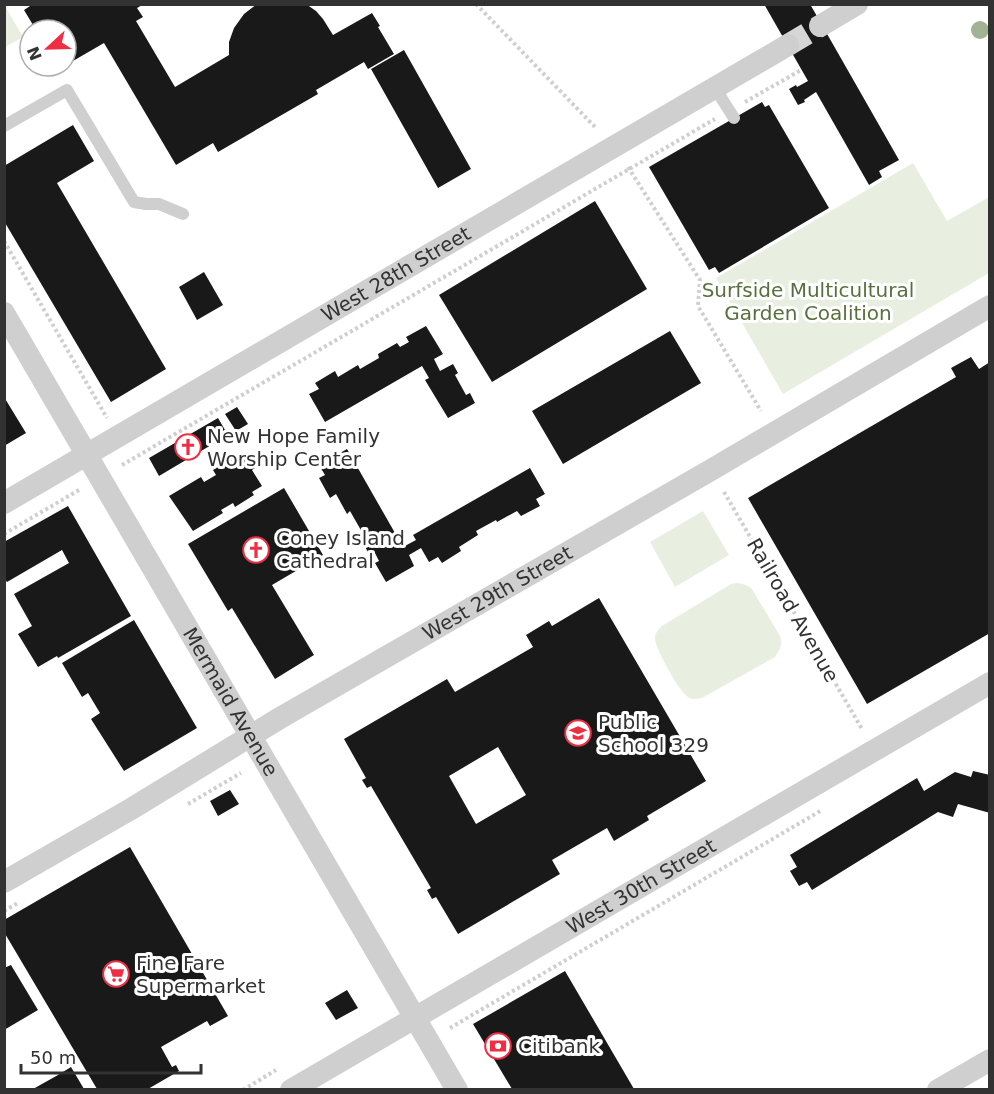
<svg xmlns="http://www.w3.org/2000/svg" width="994" height="1094" viewBox="0 0 994 1094" font-family="'DejaVu Sans',sans-serif">
<style>
.green{fill:#e9efe0}
.building{fill:#191919;fill-rule:evenodd}
.lines{fill:none;stroke-linecap:round;stroke-linejoin:round}
.minor-tunnel{stroke:#d6d6d6;stroke-width:22;stroke-dasharray:22 11;stroke-linecap:butt}
.path{stroke:#cfcfcf;stroke-width:4;stroke-dasharray:3 3;stroke-linecap:butt}
.service{stroke:#cfcfcf;stroke-width:12}
.minor{stroke:#cfcfcf;stroke-width:22}
.tree{fill:#a3b194}
.labels{text-anchor:middle;stroke-width:6;stroke-linejoin:round;paint-order:stroke}
.street-label{font-size:20px;fill:#323232;stroke:#fff}
.park-label{font-size:20px;fill:#57713c;stroke:#fff}
.poi-label{font-size:20px;fill:#323232;stroke:#fff;text-anchor:start}
</style>
<rect width="100%" height="100%" fill="#fff"/>
<path class="green" d="M5,6L23,37L5,47H4Z
M913,163L947,221L989,197V273L783,394L716,278Z
M703,511L729,555L675,587L650,542Z
M737,583C743,584 748,585 752,589L780,636C783,645 780,649 775,657L702,698C696,699 692,700 688,697C680,693 654,647 655,638C655,633 658,630 662,626L731,584Z"/>
<path class="building" d="M33,4H144L137,8L143,17L136,21L175,87L229,55V42L234,28L244,14L257,4H306L316,11L323,19L333,35L372,13L380,26L378,27L394,54L368,69L364,62L316,90L318,94L218,152L213,143L176,165L104,43L66,65V30H36L24,10Z
M764,4H810L899,160L879,171L882,177L869,185L816,92L804,100L805,102L798,105L789,89L796,85L797,87L808,81Z
M404,50L471,169L438,188L371,69Z
M762,102L765,107L769,105L829,208L719,273L715,267L709,270L649,167Z
M73,125L94,161L57,183L166,369L111,402L4,221V166Z
M595,201L647,289L492,382L439,295Z
M204,272L223,305L197,320L179,287Z
M426,326L443,354L434,359L440,371L453,364L458,373L455,375L466,395L470,393L475,403L448,418L425,380L429,378L422,366L325,422L309,394L319,389L315,383L335,371L338,377L358,365L360,369L379,358L378,354L397,343L400,347L409,342L406,337Z
M670,331L701,383L563,464L532,411Z
M971,357L979,369L990,362V633L867,704L748,498L956,377L951,368Z
M4,397L26,433L4,446Z
M237,407L248,424L236,431L225,414Z
M218,418L228,435L159,476L149,458Z
M347,449L403,547L416,540L413,535L530,468L545,494L536,499L540,506L521,516L517,511L497,522L496,520L476,531L478,535L459,547L461,551L442,563L438,557L429,562L421,548L409,555L414,566L386,582L375,563L379,561L374,551L369,554L358,534L362,532L350,511L347,514L336,494L330,498L319,478L325,475L319,465Z
M246,453L255,468L252,470L262,486L252,492L254,495L235,507L233,503L221,510L223,513L193,531L169,496L201,477L204,482L216,475L213,470L233,458L234,461Z
M284,488L323,555L272,585L314,655L275,679L232,608L228,611L188,544Z
M68,506L131,616L58,658L57,656L38,667L18,634L32,626L14,594L69,563L62,550L7,582L4,578V542Z
M599,598L706,781L647,816L649,820L614,841L607,828L552,860L560,874L458,934L436,897L432,899L427,890L431,888L371,786L367,788L362,780L366,778L344,739L447,679L455,692L533,647L526,635L549,621L552,626ZM498,747L526,795L476,824L449,776Z
M134,620L197,728L124,771L91,719L100,713L88,693L82,697L62,663Z
M973,771L990,775V813L958,804L953,817L938,812L812,890L807,882L799,886L790,871L797,867L790,855L917,778L924,791L955,772L971,777Z
M230,790L239,804L218,816L210,801Z
M130,847L228,1016L210,1026L207,1021L161,1047L172,1067L176,1065L179,1071L148,1089H97L4,932V920Z
M11,965L38,1010L4,1030V968Z
M565,971L634,1089H512L473,1024Z
M347,990L358,1008L336,1020L325,1003Z
M71,1067L84,1089H33L58,1075Z"/>
<g class="lines">
<path class="minor-tunnel" d="M788,45L820,26"/>
<path class="path" d="M476,4L596,128
M745,102L801,70
M628,167L700,280L698,306L761,411
M4,241L107,418
M122,465L715,119
M724,492L862,729
M4,534L79,490
M188,804L241,773
M4,911L18,903
M450,1028L822,810
M243,1090L276,1070"/>
<path class="service" d="M715,88L734,118
M4,126L67,90L134,202L146,204H159L183,214"/>
<g class="minor">
<path d="M820,26L857,4"/>
<path id="s1" d="M4,313L457,1090"/>
<path id="s2" d="M4,503L788,45"/>
<path id="s3" d="M4,882L131,809L280,718L711,470L990,306"/>
<path id="s4" d="M291,1090L990,683"/>
<path d="M938,1090L990,1060"/>
</g>
</g>
<circle class="tree" cx="980" cy="30" r="9"/>
<defs>
<g id="church-ring" transform="scale(1.35)"><circle r="9.5" fill="#fff" stroke="#ef2e44" stroke-width="1.5"/><path d="M-1.2-6h2.4v3.5h3.3v2.4h-3.3V6h-2.4V-.1h-3.3v-2.4h3.3Z" fill="#ef2e44"/></g>
<g id="school-ring" transform="scale(1.35)"><circle r="9.5" fill="#fff" stroke="#ef2e44" stroke-width="1.5"/><path d="M0-5L7-2L0 1L-7-2ZM-4 1L0 2.5L4 1V4Q0 6-4 4Z" fill="#ef2e44"/></g>
<g id="supermarket-ring" transform="scale(1.35)"><circle r="9.5" fill="#fff" stroke="#ef2e44" stroke-width="1.5"/><path d="M-6-5.5h2.5l.6 2H6L4.5 2H-2.5L-4.4-4H-6ZM-1.5 3.2a1.3 1.3 0 1 0 .1 0ZM3 3.2a1.3 1.3 0 1 0 .1 0Z" fill="#ef2e44"/></g>
<g id="bank-ring" transform="scale(1.35)"><circle r="9.5" fill="#fff" stroke="#ef2e44" stroke-width="1.5"/><path d="M-6-4H6V4H-6ZM0-2.3a2.3 2.3 0 1 0 0 4.6a2.3 2.3 0 1 0 0-4.6Z" fill="#ef2e44"/></g>
</defs>
<g fill-rule="evenodd">
<use href="#church-ring" x="188" y="447"/>
<use href="#church-ring" x="256" y="550"/>
<use href="#school-ring" x="578" y="733"/>
<use href="#supermarket-ring" x="116" y="974"/>
<use href="#bank-ring" x="498" y="1046"/>
</g>
<g class="labels">
<g class="street-label">
<text dy="7" stroke="none"><textPath href="#s2" startOffset="454">West 28th Street</textPath></text>
<text dy="7" stroke="none"><textPath href="#s3" startOffset="572">West 29th Street</textPath></text>
<text transform="translate(793 610) rotate(60)" y="7">Railroad Avenue</text>
<text dy="7" stroke="none"><textPath href="#s1" startOffset="450">Mermaid Avenue</textPath></text>
<text dy="7" stroke="none"><textPath href="#s4" startOffset="405">West 30th Street</textPath></text>
</g>
<g class="park-label">
<text x="808" y="297">Surfside Multicultural<tspan x="808" dy="23">Garden Coalition</tspan></text>
</g>
<g class="poi-label">
<text x="207" y="443">New Hope Family<tspan x="207" dy="23">Worship Center</tspan></text>
<text x="276" y="545">Coney Island<tspan x="276" dy="23">Cathedral</tspan></text>
<text x="598" y="729">Public<tspan x="598" dy="23">School 329</tspan></text>
<text x="136" y="970">Fine Fare<tspan x="136" dy="23">Supermarket</tspan></text>
<text x="518" y="1053">Citibank</text>
</g>
</g>
<rect width="994" height="1094" fill="none" stroke="#323232" stroke-width="12"/>
<g transform="translate(48 48) rotate(248)"><circle r="28" fill="#ffffff" stroke="#adadad" stroke-width="1.5"/>
<path d="M0-4.5L10 22L0 15L-10 22Z" fill="#ef2e44"/>
<text y="-9" font-size="16" font-weight="bold" text-anchor="middle" fill="#323232">N</text>
</g>
<path d="M21 1064v9h180v-9" fill="none" stroke="#323232" stroke-width="3"/>
<text x="30" y="1064" font-size="18" fill="#323232" stroke="#ffffff" stroke-width="4.5" paint-order="stroke">50 m</text>
</svg>
